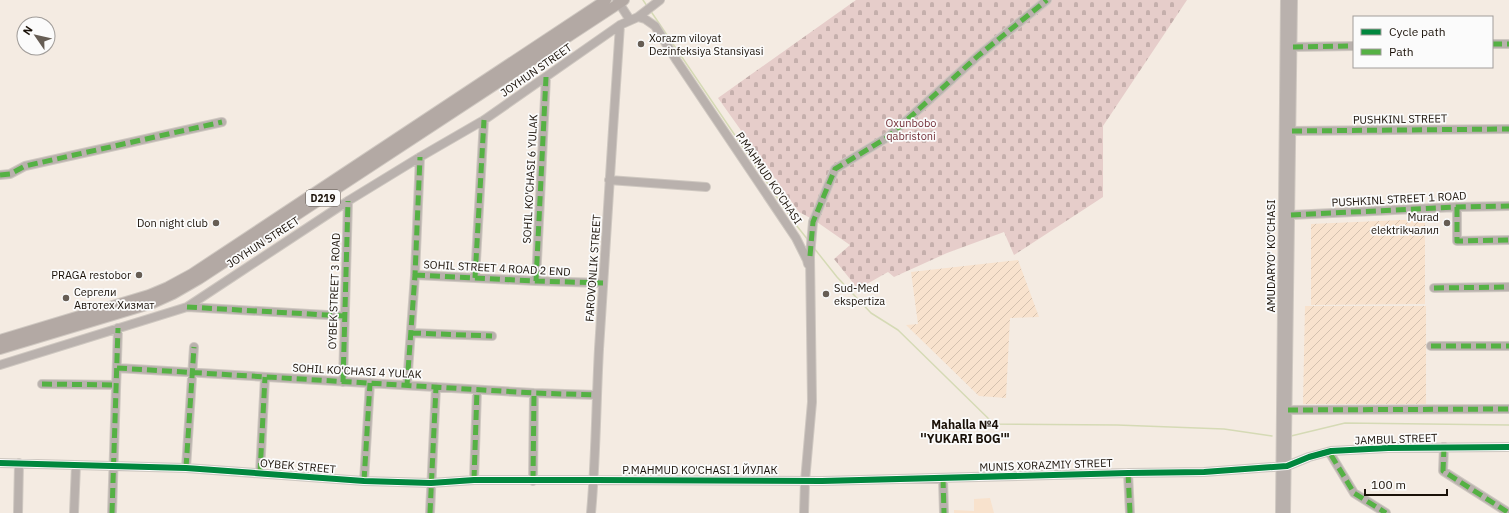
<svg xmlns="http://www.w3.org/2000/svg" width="1509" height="513" viewBox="0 0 1509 513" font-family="'IBM Plex Sans',sans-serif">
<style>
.built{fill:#f8e2cd}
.industrial{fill:url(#industrial-furrows)}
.cemetery{fill:url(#cemetery-stones)}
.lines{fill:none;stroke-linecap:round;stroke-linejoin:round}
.stream{stroke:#d5dab5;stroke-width:1.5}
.minor-casing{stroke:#cfc8c1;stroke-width:10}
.major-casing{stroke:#cfc8c1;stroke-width:12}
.minor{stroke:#b9b1ad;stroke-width:8}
.major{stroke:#b3a9a4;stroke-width:10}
.quiet{stroke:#55b144;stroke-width:5;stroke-dasharray:10 5;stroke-linecap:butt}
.cycleway-casing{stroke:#fbfbfb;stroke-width:8}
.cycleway{stroke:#00873e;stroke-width:6}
.poi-dot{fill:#665d54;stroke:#fbfbfb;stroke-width:1.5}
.labels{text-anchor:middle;stroke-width:3.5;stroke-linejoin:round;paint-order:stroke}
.shield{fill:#fbfbfb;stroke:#5e5751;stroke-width:1}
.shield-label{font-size:10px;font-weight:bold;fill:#1a1108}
.poi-label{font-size:11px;fill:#1a1108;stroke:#fbfbfb;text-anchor:start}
.street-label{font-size:11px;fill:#1a1108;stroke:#fbfbfb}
.park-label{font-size:11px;fill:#722f38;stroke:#fbfbfb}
.neighbourhood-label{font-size:12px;font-weight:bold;fill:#1a1108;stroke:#fbfbfb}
</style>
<defs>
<pattern id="industrial-furrows" width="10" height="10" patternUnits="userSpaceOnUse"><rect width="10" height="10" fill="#f8e2cd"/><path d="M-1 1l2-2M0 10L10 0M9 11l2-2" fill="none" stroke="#d4c1af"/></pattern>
<pattern id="cemetery-stones" width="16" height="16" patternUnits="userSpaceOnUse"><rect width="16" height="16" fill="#e6cdca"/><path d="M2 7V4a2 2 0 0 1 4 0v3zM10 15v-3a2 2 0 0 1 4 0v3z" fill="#c5afac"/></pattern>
</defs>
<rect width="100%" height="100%" fill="#f4ebe2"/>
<path class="built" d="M990,498L994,513H954V510L974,511V499Z"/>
<path class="industrial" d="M1425,219V304L1311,305V224Z
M1018,260L1039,317L1010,318L1006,398L979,396L906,325L918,324L911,272Z
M1305,306H1426V404H1303Z"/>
<path class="cemetery" d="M856,0H1187L1103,126V197L1014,255L1004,232L947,253L894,277L888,272L858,289L834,259L850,245L814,220L799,212L718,98Z"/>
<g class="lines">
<path class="stream" d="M643,0L647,6
M650,10L793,221L808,240
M814,248L837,277L871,313L898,330L994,424L1117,425L1224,429L1272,436
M1291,436L1345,423L1509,425"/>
<g class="minor-casing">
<path id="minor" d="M617,0L630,20
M638,17L645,19L655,26L677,61L796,238L807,260L808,264
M1492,44H1509
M1293,47L1354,46
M1288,131L1509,129
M0,175L10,174L25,166L222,122
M609,180L706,187
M1457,207V241L1509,240
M1291,215L1457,207L1509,206
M415,275L536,281L603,283
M475,278L484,120
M536,281L546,77
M1434,288L1509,287
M187,307L344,316
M411,333L492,336
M1431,346H1509
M0,365L187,307L348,201L420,157L484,120L620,25L638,17L660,0
M117,368L534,393L596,395
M343,382L348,201
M42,384L116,385
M407,385L415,275L420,157
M1288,410L1509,409
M1444,447L1443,471L1509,513
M1331,455L1354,493L1386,513
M0,463L186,468L364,481L431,483L474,480H595L822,481L1128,473L1204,472L1287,466L1309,457L1331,451L1388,448L1509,447
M186,468L194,347
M260,473L265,377
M1128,473L1130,513
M943,478L944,513
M474,480L477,390
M364,481L370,383
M533,481L534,393
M18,513L19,463
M74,513L76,465
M112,513L118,328
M430,513L436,387
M591,513C596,459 596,404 599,349C605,241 613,133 620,25
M804,513L805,481L812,402L810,256L813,222L835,169L888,137L979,55L1047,0
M1280,513L1285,0
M1286,513L1293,0"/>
</g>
<g class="major-casing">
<path id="major" d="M0,340L149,295L168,287L192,274L606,0
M0,349L153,303L173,294L199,279L624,0"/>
</g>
<use href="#minor" class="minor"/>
<use href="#major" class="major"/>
<path class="quiet" d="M1492,44H1509
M1293,47L1354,46
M1292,131L1509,129
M0,175L10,174L25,166L222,122
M1457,207V241L1509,240
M1291,215L1457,207L1509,206
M810,256L813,222L835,169L888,137L979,55L1047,0
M415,275L536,281L603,283
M475,278L484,120
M536,281L546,77
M1434,288L1509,287
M187,307L344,316
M411,333L492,336
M1431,346H1509
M117,368L534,393L596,395
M343,382L348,201
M42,384L116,385
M407,385L415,275L420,157
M1288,410L1509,409
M1444,447L1443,471L1509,513
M1331,455L1354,493L1386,513
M186,468L194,347
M260,473L265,377
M1128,473L1130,513
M943,478L944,513
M474,480L477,390
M364,481L370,383
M533,481L534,393
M112,513L118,328
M430,513L436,387"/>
<g class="cycleway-casing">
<path id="cycleway" d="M0,463L186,468L364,481L431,483L474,480H595L822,481L1128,473L1204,472L1287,466L1309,457L1331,451L1388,448L1509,447"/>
</g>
<use href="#cycleway" class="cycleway"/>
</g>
<g class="poi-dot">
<circle cx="641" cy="44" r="4"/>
<circle cx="216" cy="223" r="4"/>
<circle cx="1447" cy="223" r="4"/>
<circle cx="139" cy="275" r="4"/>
<circle cx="826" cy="294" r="4"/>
<circle cx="66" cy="298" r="4"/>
</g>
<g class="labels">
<rect class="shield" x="306" y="190" width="34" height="16" rx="3"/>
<g class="shield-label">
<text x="323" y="202">D219</text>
</g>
<g class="poi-label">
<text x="649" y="42">Xorazm viloyat<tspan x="649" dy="13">Dezinfeksiya Stansiyasi</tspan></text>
<text x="1439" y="221" text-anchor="end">Murad<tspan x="1439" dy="13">elektrikчалил</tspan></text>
<text x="208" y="227" text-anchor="end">Don night club</text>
<text x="131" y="279" text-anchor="end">PRAGA restobor</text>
<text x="834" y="292">Sud-Med<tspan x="834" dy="13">ekspertiza</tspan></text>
<text x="74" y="296">Сергели<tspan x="74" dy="13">Автотех Хизмат</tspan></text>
</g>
<g class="street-label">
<text transform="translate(536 70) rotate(-35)" y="4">JOYHUN STREET</text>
<text transform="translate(1400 119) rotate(-1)" y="4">PUSHKINL STREET</text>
<text transform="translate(769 178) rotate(56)" y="4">P.MAHMUD KO'CHASI</text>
<text transform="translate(530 179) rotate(-87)" y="4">SOHIL KO'CHASI 6 YULAK</text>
<text transform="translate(1399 199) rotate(-3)" y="4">PUSHKINL STREET 1 ROAD</text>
<text transform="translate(263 242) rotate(-33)" y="4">JOYHUN STREET</text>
<text transform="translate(1271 256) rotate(-90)" y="4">AMUDARYO' KO'CHASI</text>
<text transform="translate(497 268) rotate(3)" y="4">SOHIL STREET 4 ROAD 2 END</text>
<text transform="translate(593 268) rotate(-86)" y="4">FAROVONLIK STREET</text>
<text transform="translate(334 291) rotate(-88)" y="4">OYBEK STREET 3 ROAD</text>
<text transform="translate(357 371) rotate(3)" y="4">SOHIL KO'CHASI 4 YULAK</text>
<text transform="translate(1396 439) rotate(-2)" y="4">JAMBUL STREET</text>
<text transform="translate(1046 465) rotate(-2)" y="4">MUNIS XORAZMIY STREET</text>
<text transform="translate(298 466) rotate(5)" y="4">OYBEK STREET</text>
<text x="700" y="474">P.MAHMUD KO'CHASI 1 ЙУЛАК</text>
</g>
<g class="park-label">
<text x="911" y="127">Oxunbobo<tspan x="911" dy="13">qabristoni</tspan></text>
</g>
<g class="neighbourhood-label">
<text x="965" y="429">Mahalla №4<tspan x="965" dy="14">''YUKARI BOG'"</tspan></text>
</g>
</g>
<rect x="1353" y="16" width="140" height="52" fill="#fbfbfb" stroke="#a19d9a"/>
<rect x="1361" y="29" width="20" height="6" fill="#00873e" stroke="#a19d9a"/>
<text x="1389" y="36" font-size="12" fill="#1a1108">Cycle path</text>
<rect x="1361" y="49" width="20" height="6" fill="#55b144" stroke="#a19d9a"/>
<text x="1389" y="56" font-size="12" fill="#1a1108">Path</text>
<g transform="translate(36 36) rotate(304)"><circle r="19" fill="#fbfbfb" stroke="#a19d9a"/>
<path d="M0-3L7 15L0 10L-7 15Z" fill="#665d54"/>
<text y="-6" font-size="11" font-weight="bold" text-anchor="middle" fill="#1a1108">N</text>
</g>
<path d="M1365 489v6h82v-6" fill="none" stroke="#1a1108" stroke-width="2"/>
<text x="1371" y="489" font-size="12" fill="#1a1108" stroke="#fbfbfb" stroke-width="3" paint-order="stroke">100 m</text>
</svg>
